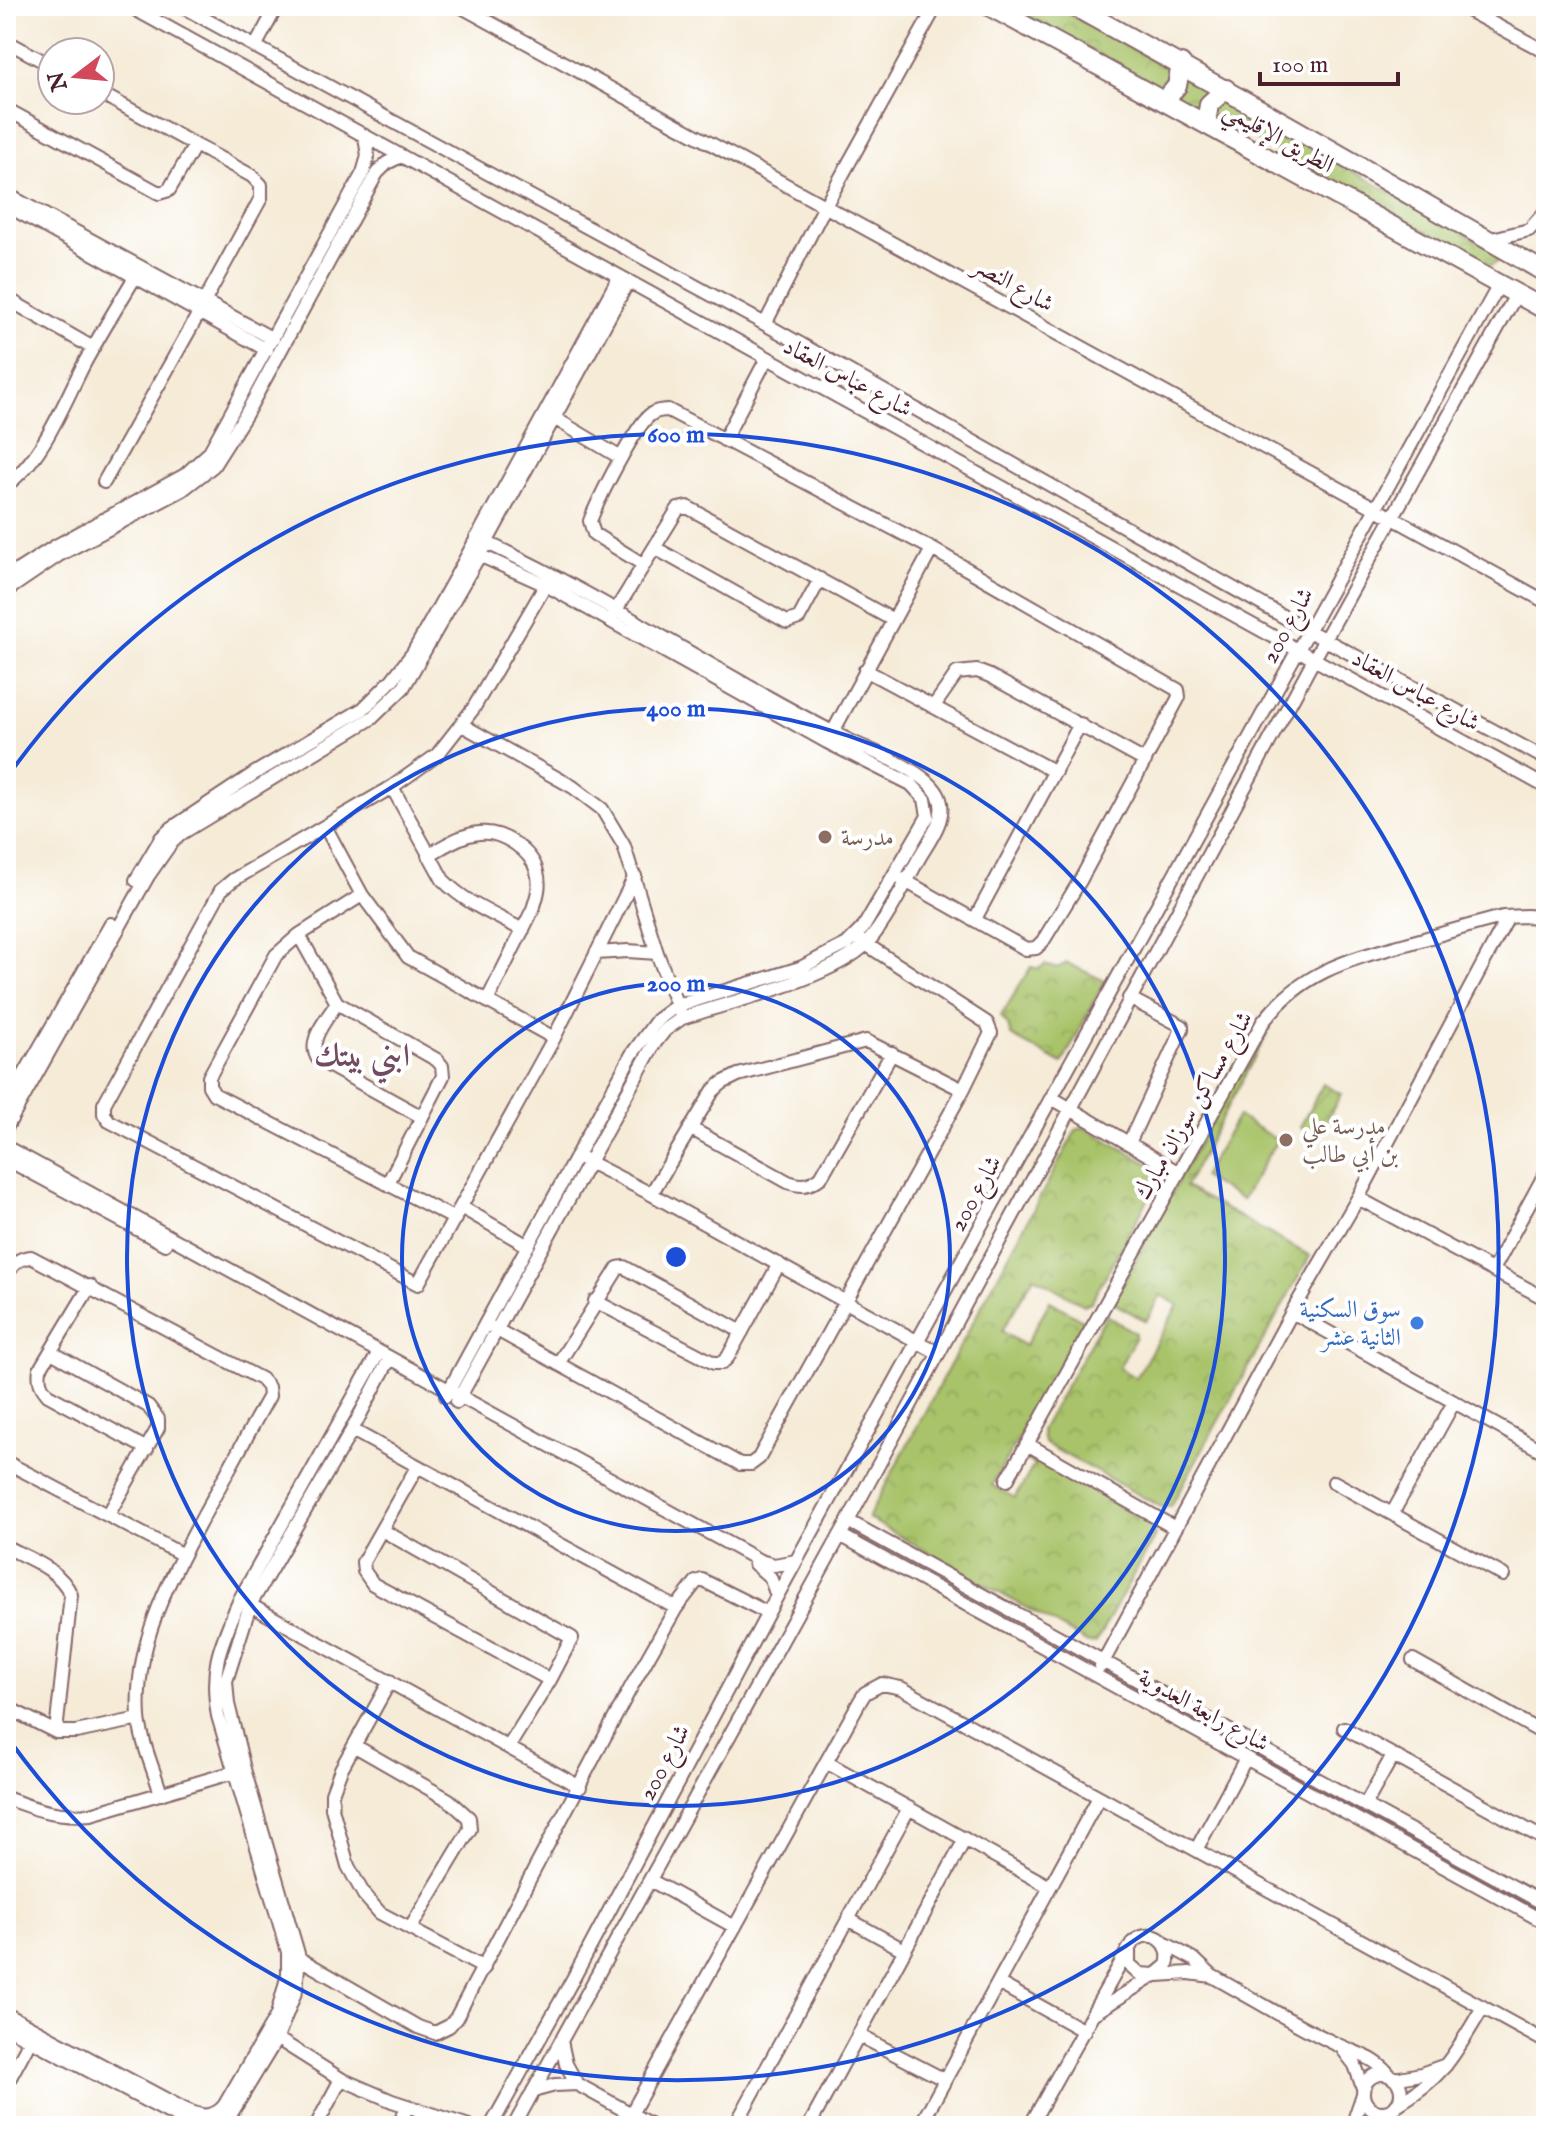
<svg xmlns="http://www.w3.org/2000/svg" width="1552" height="2132" viewBox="0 0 1552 2132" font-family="'IM FELL English',Amiri,serif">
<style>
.park{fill:url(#park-crowns);stroke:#79714a;stroke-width:2}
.garden{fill:url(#garden-furrows);stroke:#79714a;stroke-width:2}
.pitch{fill:#a8c369;stroke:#79714a;stroke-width:2}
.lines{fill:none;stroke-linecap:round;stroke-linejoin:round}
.minor-casing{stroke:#866667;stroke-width:16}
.highway-casing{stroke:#866667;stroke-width:22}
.minor{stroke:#fff;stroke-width:12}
.highway{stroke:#fff;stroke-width:18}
.ring{fill:none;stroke:#1d4ed8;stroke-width:4}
.education-dot{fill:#8d6e63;stroke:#fff;stroke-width:3}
.shop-dot{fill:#3f7fe0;stroke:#fff;stroke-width:3}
.labels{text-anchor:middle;stroke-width:8;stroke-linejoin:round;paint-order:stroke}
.street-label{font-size:24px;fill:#4a1f2b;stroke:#fff}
.education-label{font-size:24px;fill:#785e54;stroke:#fff;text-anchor:start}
.shop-label{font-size:24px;fill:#366cbe;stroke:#fff;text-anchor:end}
.district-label{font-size:32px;font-weight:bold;fill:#724a61;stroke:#fff}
.centre{fill:#1d4ed8;stroke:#fff;stroke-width:4}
.ring-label{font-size:24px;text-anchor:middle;font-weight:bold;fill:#1d4ed8;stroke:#fff;stroke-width:8;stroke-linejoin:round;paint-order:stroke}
</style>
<defs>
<pattern id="park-crowns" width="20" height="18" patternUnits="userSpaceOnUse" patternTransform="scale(2)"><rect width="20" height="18" fill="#a8c369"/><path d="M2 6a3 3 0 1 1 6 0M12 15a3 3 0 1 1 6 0" fill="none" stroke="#92a75b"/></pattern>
<pattern id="garden-furrows" width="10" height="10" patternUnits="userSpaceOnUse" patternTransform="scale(2)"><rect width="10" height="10" fill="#a8c369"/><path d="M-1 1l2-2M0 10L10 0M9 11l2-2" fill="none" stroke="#92a75b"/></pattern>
</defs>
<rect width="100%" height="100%" fill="#fff"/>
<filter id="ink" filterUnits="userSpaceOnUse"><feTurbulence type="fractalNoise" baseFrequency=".0125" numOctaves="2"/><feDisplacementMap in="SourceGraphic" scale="16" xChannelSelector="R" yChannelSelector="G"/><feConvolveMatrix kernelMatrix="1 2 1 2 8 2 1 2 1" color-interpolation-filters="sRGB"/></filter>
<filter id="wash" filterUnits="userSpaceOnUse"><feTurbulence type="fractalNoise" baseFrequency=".006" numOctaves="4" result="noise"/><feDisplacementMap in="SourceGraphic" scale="32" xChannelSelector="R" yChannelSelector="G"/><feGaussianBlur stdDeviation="1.8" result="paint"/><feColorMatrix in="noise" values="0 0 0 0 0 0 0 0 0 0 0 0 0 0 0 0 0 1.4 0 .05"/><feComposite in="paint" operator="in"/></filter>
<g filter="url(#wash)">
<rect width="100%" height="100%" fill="#f5ebd7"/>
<path class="park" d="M1010,6H1055L1500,253L1498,261L1490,266Z
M1067,963L1105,981L1062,1064L1011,1036L1008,1025L1001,1016L1031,967L1039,969L1045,964L1057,968Z
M1263,1024L1270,1028L1185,1187L1310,1256L1171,1506L1161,1507L1044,1443L1041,1430L1106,1315L1135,1333V1338L1119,1368L1136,1378L1178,1305L1161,1295L1146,1321L1117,1305L1114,1300Z
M1084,1127L1158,1169L1160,1178L1091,1302L1084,1305L1034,1276L1002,1331L1025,1346L1050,1301L1084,1321L992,1485L1015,1498L1034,1465L1027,1460L1030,1455L1152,1526L1155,1536L1096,1642L1088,1643L868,1518L1076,1130Z"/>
<path class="garden" d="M1323,1084L1341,1094L1318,1137L1300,1127Z"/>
<path class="pitch" d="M1238,1116L1277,1140L1242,1200L1202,1177Z"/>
</g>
<g filter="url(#ink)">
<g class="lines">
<g class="minor-casing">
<path id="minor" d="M129,6L1546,787
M181,6L765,324L1309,631L1546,759
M460,6L1546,602
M1460,6L1546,52
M6,41L52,66
M255,47L277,6
M100,93L252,176L261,185V198L204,302
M6,109L159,193L169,190L195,145
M6,194L273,339
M6,205L267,350
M1488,240L1529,230L1546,211
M6,298L93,348
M765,324L825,206L936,6
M554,418L621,458
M724,440L767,358
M104,482L199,313
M6,485C43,460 64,402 85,362C101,333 118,305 135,277
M655,548L787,622L799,618L820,579
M644,565L594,534L590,521C598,500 635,426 650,415C655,411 661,410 668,410L932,549L1178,690L1179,697L1081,879L1043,941L1036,948L1026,949L900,878
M551,576L473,709L437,755L392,787L233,880L221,890L104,1104V1114L109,1121L418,1284L554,1038L635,876
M6,578L54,547L185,475L209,453L363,173L368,156L365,137
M6,591L59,555L182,490L213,466L246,414L377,173L387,163L399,157
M613,615L678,509L687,507L893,620
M865,670L1055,772
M934,706L957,673L977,671L990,676L1145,761
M462,725L573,787L602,809L624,846L657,953L679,1011
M829,739L932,549
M392,787L443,880C465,903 495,915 523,930
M326,828L362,895L408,957L554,1038
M428,855C445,846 460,835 479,833C502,830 532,851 537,872C541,885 537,897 533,909L487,1001
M136,880L161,838L172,828L255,773L363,709L392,680L413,653L460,569L619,277
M362,895L299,935L276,955L209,1077V1086L214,1094L455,1219
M975,919L1080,724
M299,935L337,1003L437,1060L442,1066L443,1076L388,1183
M596,953L628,951L657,953
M337,1003C327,1019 305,1042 319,1060L422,1117
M1052,1098L1179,1173
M6,1106L111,924
M6,1128L148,876L171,843L182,833L372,718L403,688L479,556L628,282
M690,1128L788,1182C802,1187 809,1186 821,1177L892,1053
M1129,1143L1182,1029V1026L1129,998
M6,1147L760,1561L774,1565L796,1561
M6,1159L165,1244
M583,1159L651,1194L938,1353
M651,1194L713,1091L722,1083L738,1075L866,1041L963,1090
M1358,1198L1508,917
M461,1207L528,1246
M1493,1270L1546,1172
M6,1277C12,1265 17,1258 31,1257L261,1379L268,1387L269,1396C247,1435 226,1475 204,1515C170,1579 134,1642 139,1717C141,1742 154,1770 161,1794
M90,1286L40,1369C38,1381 41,1387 48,1395L147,1449
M595,1301L714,1363H722L728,1357L779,1264
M1292,1312L1546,1453
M488,1325L740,1464H751L759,1458L963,1090L991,1033L987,1023L861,941
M51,1352L148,1406L158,1419V1428L108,1515
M558,1364L618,1268L624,1267L742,1332
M446,1396L632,1054L657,1020L676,1006L800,968L847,944L863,928L928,816L925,799L911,784L827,742L546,585L470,551
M457,1402L654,1044L665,1030L682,1018C730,1002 833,978 867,943C885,924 905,884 918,860C927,843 947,820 940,799C931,772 875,753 850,741C723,678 606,596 476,538
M1027,1444L1175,1528
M6,1462L183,1555
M417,1467L363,1562L364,1571L373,1584L550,1680
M1007,1480L1263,1022C1304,969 1352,959 1413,942C1443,934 1472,924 1503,917L1527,916L1546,918
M1334,1482L1503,1575
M1392,1514L1454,1402
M848,1521L1546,1905
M382,1530L572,1638L550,1680L509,1746
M840,1535L1546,1923
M6,1547C30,1559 60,1569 71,1595L56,1732
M755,1564L770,1577L777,1596
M243,1601L580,1787
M676,1608L696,1582L702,1580L768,1613
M1413,1660L1546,1735
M1101,1666L1292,1312L1358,1198L1546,1299
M390,1681L341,1769L332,1793V1808L348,1866L364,1895L380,1913L484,1968
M6,1707L56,1732H76L139,1719
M1344,1728L1546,1840
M355,1746L449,1800L469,1818L470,1829L410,1929
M826,1762L1050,1887
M6,1798C38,1810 56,1817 91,1814L241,1770
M1365,1805L1393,1755
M1196,1850L1246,1758
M650,1880L735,1927
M848,1919L904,1950
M1166,1944L1195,1960L1212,1976C1254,1999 1295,2025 1338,2045C1359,2055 1376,2057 1391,2077
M288,1952L418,2027L435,2033L449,2026L456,2018L630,1689L676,1608L352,1430
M1157,1975L1189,1973L1212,1976
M998,1983L1084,2031
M1096,2012L1155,1975
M6,2014L184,2109C199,2116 212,2120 224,2106L277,2015L288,1974V1952L218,1716C209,1666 221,1644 240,1599L379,1352
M6,2027L194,2126
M858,2035L945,2080
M273,2036L341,2079L392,2101L469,2126
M561,2041L566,2064L577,2084
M1342,2048L1355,2065L1363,2088
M1363 2093a19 19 0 1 1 38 0a19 19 0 1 1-38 0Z
M1394,2079L1421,2074L1446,2065
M6,2085L34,2033
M533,2091L555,2085L577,2084L653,2126
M1397,2105C1446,2075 1454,2055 1483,2007
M631,2114L860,1701L865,1693L882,1684L901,1688L1546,2042
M217,2126L228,2119L277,2038L296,1990L299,1957L244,1769L228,1704L226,1681L250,1605L352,1430L390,1358
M316,2126L341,2079
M398,2126L408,2106
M491,2126L574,1977L777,1596L1500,283
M514,2126L848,1521L1314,659L1517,293
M735,2126L909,1808
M809,2126L965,1839
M920,2126L1099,1797
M1030,2126L1132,1943C1150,1926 1174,1941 1167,1965L1155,1975L1140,1974L1129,1964V1949
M1352,2126L1363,2094
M1368,2126L1388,2112"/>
</g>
<g class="highway-casing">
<path id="highway" d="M989,6L1546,310
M1073,6L1288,125L1546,273
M1165,100L1177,86L1181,64
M1206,124L1209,104L1226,89"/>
</g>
<use href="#minor" class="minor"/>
<use href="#highway" class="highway"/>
</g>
</g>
<g class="ring">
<circle cx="676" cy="1257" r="274"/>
<circle cx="676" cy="1257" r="549"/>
<path d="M10 773A823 823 0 1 1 10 1741"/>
</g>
<g class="education-dot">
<circle cx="825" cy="837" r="8"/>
<circle cx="1286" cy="1140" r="8"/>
</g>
<circle class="shop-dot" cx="1417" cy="1323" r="8"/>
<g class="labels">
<g class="street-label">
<text transform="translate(1279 137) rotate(29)" y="8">الطريق الإقليمي</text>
<text transform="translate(1014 284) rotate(29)" y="8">شارع النصر</text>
<text transform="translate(848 377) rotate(28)" y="8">شارع عباس العقاد</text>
<text transform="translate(1287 625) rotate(-61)" y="8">شارع 200</text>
<text transform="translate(1416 690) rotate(29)" y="8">شارع عباس العقاد</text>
<text transform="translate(1193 1105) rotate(-60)" y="8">شارع مساكن سوزان مبارك</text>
<text transform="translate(975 1193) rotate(-61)" y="8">شارع 200</text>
<text transform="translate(1204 1710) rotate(29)" y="8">شارع رابعة العدوية</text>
<text transform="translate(664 1762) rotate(-62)" y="8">شارع 200</text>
</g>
<g class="education-label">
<text x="841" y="845">مدرسة</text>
<text x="1302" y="1134">مدرسة علي<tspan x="1302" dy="28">بن أبي طالب</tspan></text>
</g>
<g class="shop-label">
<text x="1401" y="1317">سوق السكنية<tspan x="1401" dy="28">الثانية عشر</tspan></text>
</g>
<g class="district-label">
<text x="362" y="1066">ابني بيتك</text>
</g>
</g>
<circle cx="676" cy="1257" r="12" class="centre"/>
<g class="ring-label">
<text x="676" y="442">600 m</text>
<text x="676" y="716">400 m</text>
<text x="676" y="991">200 m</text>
</g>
<rect width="1552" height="2132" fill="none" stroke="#fff" stroke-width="32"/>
<g transform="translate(76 76) rotate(254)"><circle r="38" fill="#ffffff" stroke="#b7a5aa" stroke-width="2"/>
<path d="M0-6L14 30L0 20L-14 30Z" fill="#d1495b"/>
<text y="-12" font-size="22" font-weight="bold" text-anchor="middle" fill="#4a1f2b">N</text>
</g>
<path d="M1260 72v12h138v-12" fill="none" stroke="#4a1f2b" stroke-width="4"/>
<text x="1272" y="72" font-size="24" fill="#4a1f2b" stroke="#ffffff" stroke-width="6" paint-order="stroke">100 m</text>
</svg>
